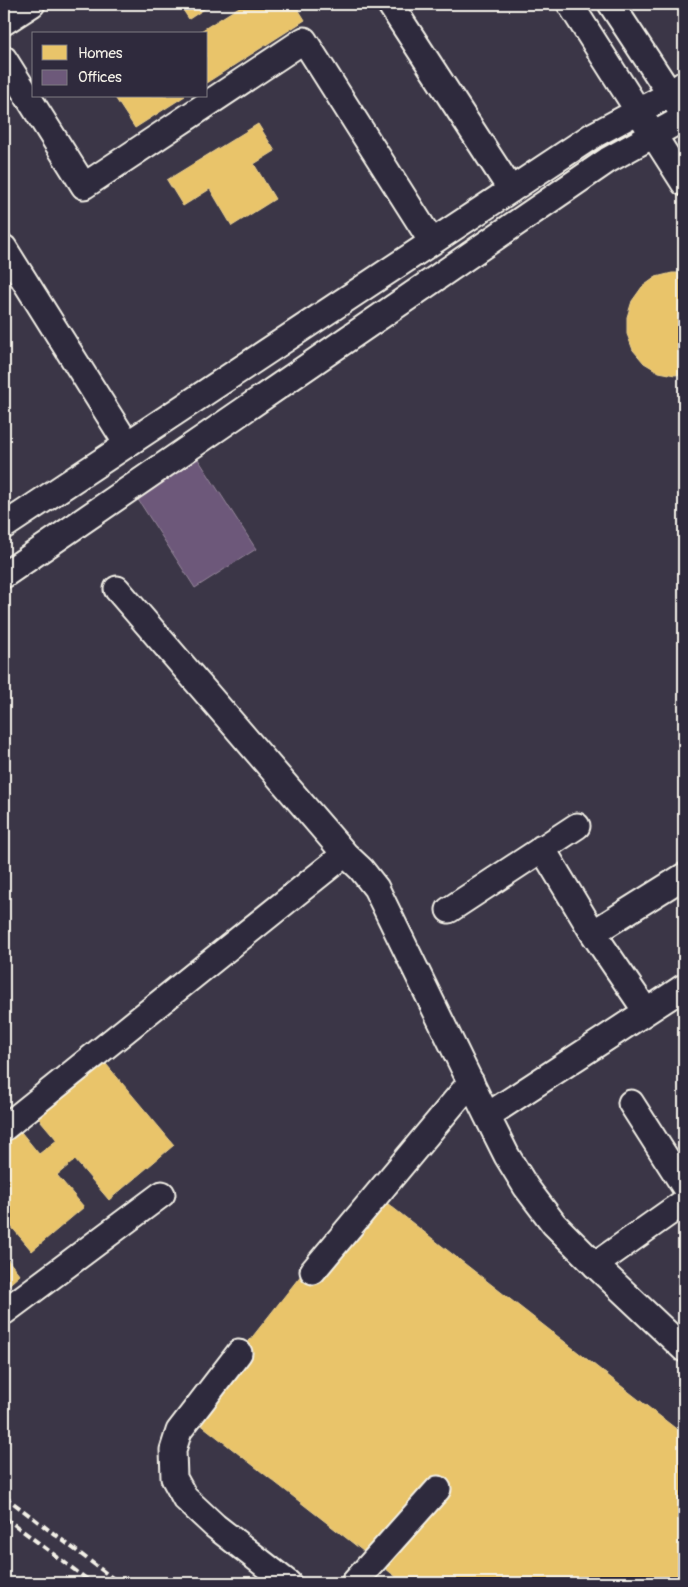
<svg xmlns="http://www.w3.org/2000/svg" width="688" height="1587" viewBox="0 0 688 1587" font-family="Pangolin,sans-serif">
<style>
.homes{fill:#e9c46a;stroke:#ecd290}
.offices{fill:#6d597a;stroke:#96879b}
.lines{fill:none;stroke-linecap:round;stroke-linejoin:round}
.minor-casing{stroke:#f4f1e8;stroke-width:29}
.minor{stroke:#2f2a3d;stroke-width:25}
.rail{stroke:#f4f1e8;stroke-width:4;stroke-dasharray:8 4;stroke-linecap:butt}
</style>
<rect width="100%" height="100%" fill="#3b3647"/>
<filter id="ink" filterUnits="userSpaceOnUse"><feTurbulence type="fractalNoise" baseFrequency=".02" numOctaves="2"/><feDisplacementMap in="SourceGraphic" scale="10" xChannelSelector="R" yChannelSelector="G"/><feConvolveMatrix kernelMatrix="1 2 1 2 8 2 1 2 1" color-interpolation-filters="sRGB"/></filter>
<g filter="url(#ink)">
<path class="homes" d="M179,4H212L189,19Z
M244,4H295L305,20L206,83V34H196Z
M114,96H185L135,128Z
M258,124L275,151L254,164L275,199L232,226L210,189L183,206L167,180Z
M672,273H684V374L675,375L659,372L644,363L633,350L627,334V317L632,301L642,287L656,277Z
M684,420V457L681,449V432Z
M101,1058L174,1145L109,1200L75,1160L57,1175L84,1207L32,1251L4,1218V1146L21,1132L39,1154L57,1140L35,1114Z
M369,1189L684,1435V1583H404L190,1416Z
M4,1255L20,1275L4,1289Z"/>
<path class="offices" d="M198,459L256,549L195,588L137,498Z"/>
<g class="lines">
<g class="minor-casing">
<path id="minor" d="M390,4L511,190
M570,4L684,183
M611,4L678,106
M4,22L32,4
M4,59L84,186L304,40L432,242
M4,248L127,444
M4,526L592,136L670,94L684,84
M4,575L608,160L684,118
M117,589L345,854L361,869L376,888L487,1116L507,1156L526,1187L554,1224L595,1265L684,1349
M542,848L593,933L646,1011
M449,910L577,826
M593,933L684,876
M631,1103L684,1186
M487,1116L684,987
M4,1128L345,854
M595,1265L684,1202
M313,1271L471,1082
M4,1312L162,1194
M239,1353L179,1431L173,1450L174,1478L185,1498L215,1526L288,1583
M354,1583L438,1489"/>
</g>
<use href="#minor" class="minor"/>
<path class="rail" d="M4,1496L119,1583
M4,1517L92,1583"/>
</g>
</g>
<rect width="688" height="1587" fill="none" stroke="#2f2a3d" stroke-width="20"/>
<rect x="10" y="10" width="668" height="1567" fill="none" stroke="#f4f1e8" stroke-width="2" filter="url(#ink)"/>
<rect x="32" y="32" width="175" height="65" fill="#2f2a3d" stroke="#7e7a81"/>
<rect x="42" y="45" width="25" height="15" fill="#e9c46a" stroke="#7e7a81"/>
<text x="78" y="58" font-size="15" fill="#f4f1e8">Homes</text>
<rect x="42" y="70" width="25" height="15" fill="#6d597a" stroke="#7e7a81"/>
<text x="78" y="82" font-size="15" fill="#f4f1e8">Offices</text>
</svg>
